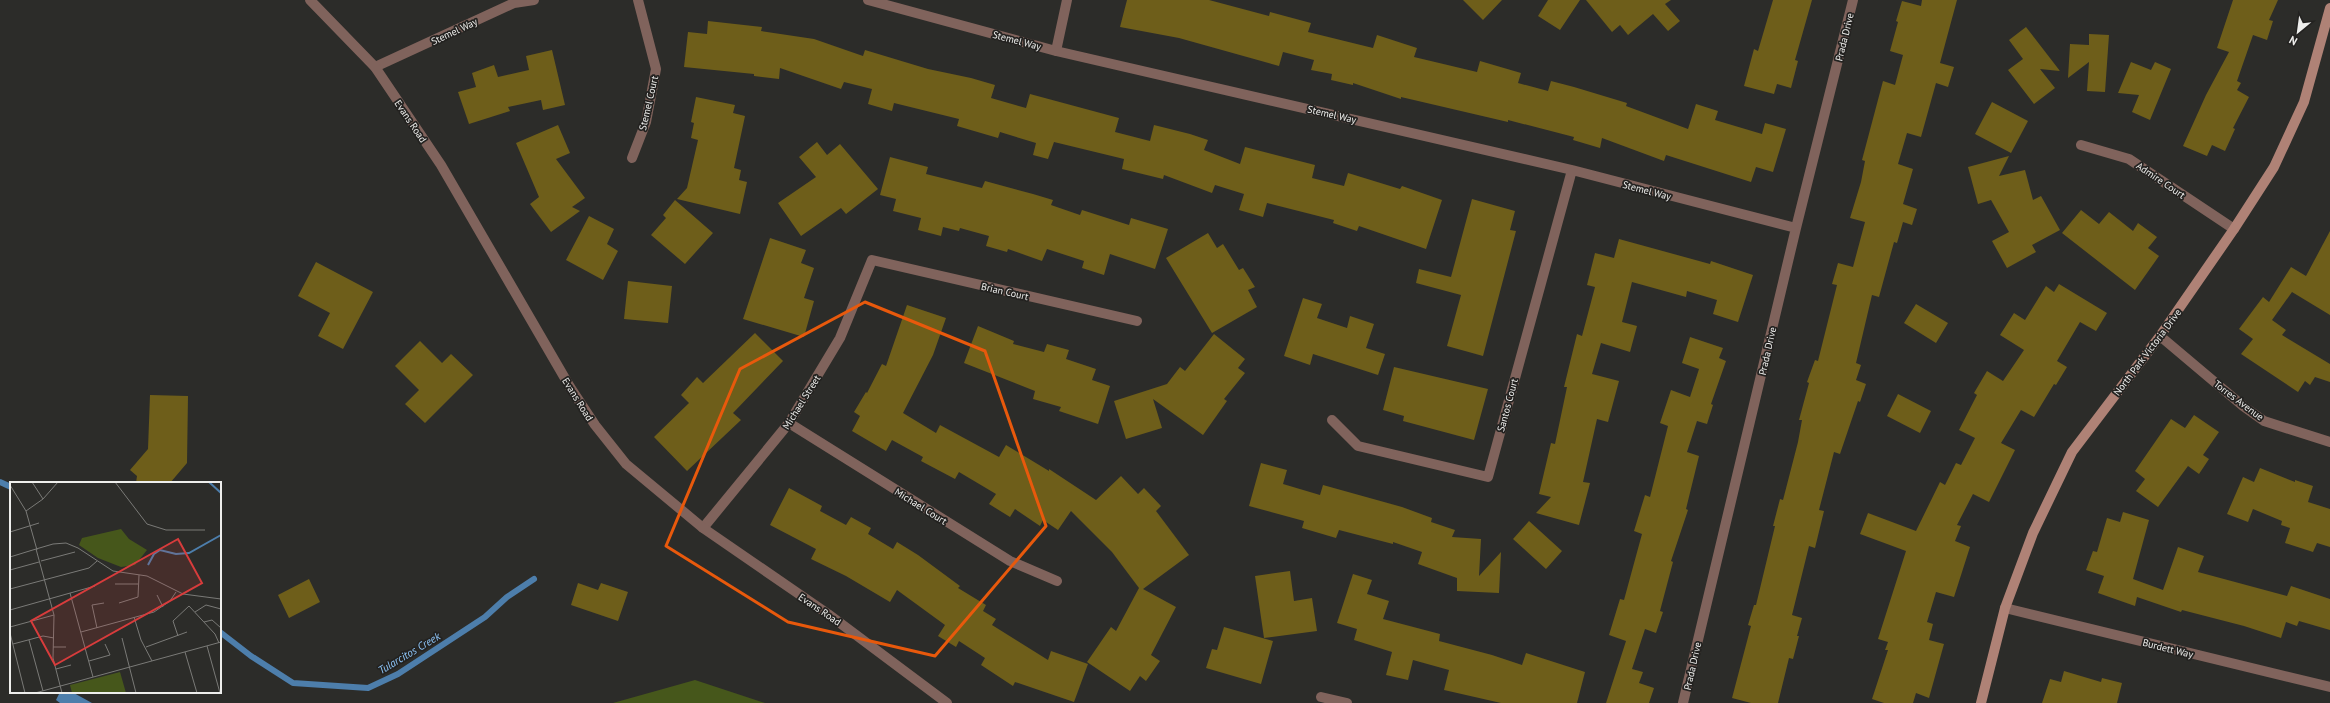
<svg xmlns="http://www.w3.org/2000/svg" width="2330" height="703" viewBox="0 0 2330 703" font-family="'PT Sans',sans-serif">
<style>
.green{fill:#46571b}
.water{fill:#4d7eab}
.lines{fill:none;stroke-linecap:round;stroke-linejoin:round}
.stream{stroke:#4d7eab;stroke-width:6}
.building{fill:#6e5e1a}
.minor{stroke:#80635c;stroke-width:10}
.tertiary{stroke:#80635c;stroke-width:10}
.secondary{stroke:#af8276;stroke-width:10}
.marked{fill:none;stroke:#e8590c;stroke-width:3;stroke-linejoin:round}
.labels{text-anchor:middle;stroke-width:3.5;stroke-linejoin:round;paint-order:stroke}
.street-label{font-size:10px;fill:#eeeeec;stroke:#232220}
.water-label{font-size:11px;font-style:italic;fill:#8ec6f9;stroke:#232220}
.inset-river{fill:none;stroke:#4d7eab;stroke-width:2}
.inset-road{fill:none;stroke:#7a7a77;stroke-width:1}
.view{fill:#d83c3c;fill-opacity:0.15;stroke:#d83c3c;stroke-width:2}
.inset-edge{fill:none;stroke:#eeeeec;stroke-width:2}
</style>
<rect width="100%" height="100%" fill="#2c2c29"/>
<path class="green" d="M695,680L765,703H613Z"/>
<path class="water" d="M60,692H72L92,703H60L56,700Z"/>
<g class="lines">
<path class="stream" d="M0,482L11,487
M220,632L251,656L293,683L368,688L398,674L485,617L507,597L534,579"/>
</g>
<path class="building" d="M1127,0H1209L1269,16L1270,12L1311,23L1308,32L1373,48L1377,35L1417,48L1414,57L1477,72L1480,61L1521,73L1518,83L1548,91L1551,81L1574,87L1627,103L1626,106L1688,129L1696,104L1718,111L1715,120L1762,134L1765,123L1786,129L1773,172L1756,167L1751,182L1666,155L1664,161L1602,138L1600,148L1573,140L1574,137L1508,120V122L1401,97V99L1353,83V85L1331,80L1332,74L1311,70L1314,60L1283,52L1279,66L1179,38L1120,27Z
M1463,0H1502L1483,20Z
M1548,0H1580L1560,30L1538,16Z
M1586,0H1671L1665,4L1680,21L1668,31L1653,14L1628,35L1620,25L1612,32Z
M1773,0H1812L1795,60L1798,61L1791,88L1777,84L1774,94L1744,86L1754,49L1758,51Z
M1922,0H1957L1940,63L1954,67L1948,87L1936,83L1921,137L1907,133L1898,164L1913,169L1903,204L1917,209L1912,225L1903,222L1897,243L1894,242L1879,297L1872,295L1856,363L1861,365L1856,380L1866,384L1860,402L1858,401L1840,454L1834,452L1819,510L1824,511L1815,548L1809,546L1792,615L1802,618L1797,636H1799L1793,659L1789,658L1778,703H1751L1732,698L1751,626L1748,625L1754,605H1756L1775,526H1773L1780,499L1783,500L1798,442L1802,420H1799L1809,383L1807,382L1815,360L1818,361L1837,285L1832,284L1838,263L1853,267L1865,222L1850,218L1861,182L1865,161L1862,160L1883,81L1895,85L1903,55L1890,51L1898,22L1896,21L1902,1L1921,6Z
M2233,0H2278L2269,20L2273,21L2267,40L2253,35L2237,81L2241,83L2237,90L2249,97L2233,128L2235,129L2225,151L2212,145L2207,156L2183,146L2206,95L2229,52L2217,48Z
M708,21L762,27L761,31L814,39L863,56L865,50L928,69L971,78L995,85L991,98L1026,108L1030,94L1119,118L1115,132L1150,141L1154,125L1190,134L1208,140L1204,150L1240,164L1245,147L1315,165L1312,178L1344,186L1348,173L1400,189L1402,186L1442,200L1426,249L1359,226L1357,231L1333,223L1334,220L1267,203L1263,217L1239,210L1244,194L1215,185L1212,193L1164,175L1163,179L1122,169L1124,159L1054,142L1048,159L1033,155L1036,143L1000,132L998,138L957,126L959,119L894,103L892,111L868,104L872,89L844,82L841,89L780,68L779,79L754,76V74L684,67L688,32L707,34Z
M2026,27L2060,71L2040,69L2055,88L2034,104L2008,70L2023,59L2009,40Z
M2089,34L2109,35L2105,92L2087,91L2089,62L2068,78L2070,44L2089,45Z
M552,50L565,105L543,110L541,100L508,107L510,111L469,124L458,92L476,87L472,73L494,65L498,77L529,70L526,56Z
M2131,62L2151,70L2155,62L2171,69L2150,120L2132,112L2139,95L2118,93Z
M696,97L735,105L733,113L745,116L734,168L741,170L739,180L747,182L740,214L677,199L687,188L698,140L691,138L694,123L691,122Z
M1992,102L2028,121L2011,153L1975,134Z
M558,125L570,153L556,159L585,198L572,207L580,211L551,232L530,204L539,197L516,143Z
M817,142L827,155L840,144L878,189L846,214L841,208L801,236L778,203L816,177L799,157Z
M2009,156L1999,176L2025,170L2033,200L2041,196L2060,230L2032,245L2036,252L2007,268L1992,241L2009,232L1991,200L1978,204L1968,167Z
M890,157L928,167L926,174L982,188L985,181L1033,194L1053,200L1051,205L1080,215L1082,210L1129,225L1131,218L1168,229L1155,269L1110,254L1104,275L1082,268L1084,261L1047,249L1042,261L1008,249L1007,252L986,246L989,236L960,228L959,231L943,227L941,236L918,230L921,218L893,211L896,199L880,195Z
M1472,199L1515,211L1510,230L1516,231L1483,356L1447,346L1461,295L1416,283L1419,269L1451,277Z
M675,200L713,233L685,264L651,235L666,218L663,215Z
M2081,210L2099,224L2109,212L2133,231L2138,223L2157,237L2148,248L2159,256L2135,290L2062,233Z
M589,216L614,229L607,244L618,251L603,280L566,260Z
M2330,231V315L2292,292L2272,320L2286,330L2282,335L2330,364V382L2315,377L2310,385L2305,381L2298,392L2241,354L2253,339L2239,329L2263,297L2269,302L2291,267L2306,276Z
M1208,233L1217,248L1223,244L1239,270L1243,268L1255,287L1248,290L1257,307L1212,333L1166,258Z
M770,238L806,250L801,263L814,268L804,298L814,301L804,337L743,319Z
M1619,239L1710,264L1711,261L1753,275L1738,322L1713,314L1717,300L1687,291L1686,297L1632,282L1622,322L1637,326L1630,352L1601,343L1592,374L1619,381L1608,422L1597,419L1583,482L1590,483L1579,525L1536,513L1551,497L1539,494L1551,443L1555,444L1567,387H1564L1577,334L1582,336L1595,287L1587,285L1595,253L1614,258Z
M316,262L373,292L343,349L318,336L330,313L298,296Z
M628,281L672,286L668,323L624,319Z
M2059,284L2107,313L2096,331L2080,322L2057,361L2067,367L2056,385L2054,384L2034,417L2021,410L2001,443L2015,450L1989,502L1973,494L1957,525L1961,526L1955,541L1970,547L1954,597L1936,592L1927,622L1933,624L1929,640L1944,644L1929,698L1916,693L1913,703H1884L1872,699L1888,650H1885L1888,642L1878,639L1906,551L1860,534L1868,513L1916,531L1940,482L1945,485L1956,463L1961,465L1975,438L1959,430L1977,395L1974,393L1987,371L2003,381L2024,350L2000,335L2014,313L2025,320L2046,286L2054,292Z
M1303,298L1322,304L1317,318L1347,328L1350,316L1374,324L1366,348L1385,354L1378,375L1313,354L1310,365L1284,356Z
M1916,304L1948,323L1936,343L1904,323Z
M907,305L946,318L933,355L903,413L936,433L940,425L999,457L1006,445L1049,471V469L1096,500L1121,476L1138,494L1144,488L1161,506L1156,511L1189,555L1143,589L1176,607L1151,655L1160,661L1146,681L1140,676L1130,691L1087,662L1111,627L1116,631L1139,588L1112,552L1071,511L1058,530L1043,520L1040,526L1015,509L1010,517L989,504L996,494L959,472L955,479L921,461L923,457L892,440L886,451L852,431L860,416L854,412L866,392L867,393L882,364L886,366Z
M978,326L1014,341L1013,344L1044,352L1047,344L1069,350L1066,359L1096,369L1092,380L1110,386L1098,424L1059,411L1061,407L1033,399L1035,391L964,363Z
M755,333L783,361L733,413L741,420L687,471L654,437L689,403L681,395L697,377L703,383Z
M1214,334L1245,359L1238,368L1245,373L1224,399L1227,401L1203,435L1153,399L1162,428L1126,439L1114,401L1167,384L1180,367L1185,371Z
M1690,337L1723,348L1719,358L1726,361L1711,404L1713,405L1707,424L1697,421L1687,452L1699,456L1686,509L1688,510L1671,561L1673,562L1660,611L1663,612L1656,633L1645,629L1632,669L1643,672L1639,683L1654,688L1649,703H1606L1626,641L1609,635L1620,599L1624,600L1642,534L1634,531L1645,495L1650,497L1668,426L1660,423L1671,390L1690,397L1699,369L1682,363Z
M420,341L442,363L451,354L473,375L425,423L405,404L419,390L395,366Z
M1394,367L1488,389L1474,440L1403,421L1404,416L1383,410Z
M1898,394L1931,411L1920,433L1887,416Z
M150,395L188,396L187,463L170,483H136L137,476L130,470L148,449Z
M2194,415L2219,432L2203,455L2209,459L2199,474L2188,466L2158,507L2136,491L2145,479L2135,471L2171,419L2185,428Z
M1261,463L1287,470L1283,484L1320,495L1323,485L1402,507L1432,518L1431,522L1455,530L1452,537L1481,539L1479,576L1501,552L1499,593L1457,591V578L1418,564L1422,552L1393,542V544L1339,530L1336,538L1302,528L1304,521L1249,506Z
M2260,468L2295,482V480L2313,486L2308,502L2330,509V547L2317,543L2313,552L2285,543L2290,528L2281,525L2282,521L2253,509L2248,522L2227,514L2243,477L2254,482Z
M789,488L822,506L820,511L846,525L851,517L871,528L868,534L893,549L897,542L918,555L960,586L958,588L986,605L983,611L996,619L992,625L1048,660L1051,651L1088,664L1074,702L1015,682L1013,686L981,665L985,658L959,641L956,647L938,636L945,625L897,590L890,602L846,576L811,559L816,549L770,525Z
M2123,512L2149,520L2133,579L2163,590L2178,547L2204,556L2198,572L2287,596L2291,586L2330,599V630L2299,621L2297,626L2286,622L2281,638L2244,626L2182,610L2181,612L2137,597L2135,606L2098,593L2104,576L2086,570L2093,551L2097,552L2107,518L2120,522Z
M1529,521L1562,551L1546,569L1513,539Z
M1290,571L1294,601L1312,598L1317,631L1264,638L1255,576Z
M1353,574L1372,580L1367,594L1389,601L1383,619L1440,634L1439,641L1492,655L1522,665L1526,653L1585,672L1577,703H1501L1444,690L1449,670L1413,660L1408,680L1386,675L1392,652L1354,640L1357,629L1337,623Z
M309,579L320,602L289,618L278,595Z
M578,583L598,590L601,583L628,592L618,621L571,605Z
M1224,627L1273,641L1261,684L1206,668L1212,649L1217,650Z
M2064,671L2101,682L2102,678L2122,683L2117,703H2042L2050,679L2061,682Z"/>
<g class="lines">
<path class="minor" d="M868,0L1056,51L1572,170L1796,228
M1056,51L1067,0
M375,67L514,3L534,0
M2081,145L2129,159L2234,229
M632,158L646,122L656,69L638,0
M2160,336L2243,406L2264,421L2330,442
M1332,420L1358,446L1488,477L1572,170
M789,423L1010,561L1057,581
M703,528L789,423L840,338L872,260L1137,321
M2005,608L2330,687
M1321,697L1347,703
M1683,703L1796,228L1853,0"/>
<path class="tertiary" d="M310,0L375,67L441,165L570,387L595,425L626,464L703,528L828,614L947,703"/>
<path class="secondary" d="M1981,703L2005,608L2033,533L2072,452L2160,336L2234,229L2274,167L2304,102L2330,8"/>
</g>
<path class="marked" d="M865,302L985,351L1046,526L935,656L788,622L666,546L740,369Z"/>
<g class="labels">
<g class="street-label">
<text transform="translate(454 31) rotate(-25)" y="4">Stemel Way</text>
<text transform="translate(1844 37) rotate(-76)" y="4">Prada Drive</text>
<text transform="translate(1017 40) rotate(15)" y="4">Stemel Way</text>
<text transform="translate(648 103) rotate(-77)" y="4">Stemel Court</text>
<text transform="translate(1332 114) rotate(13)" y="4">Stemel Way</text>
<text transform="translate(411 121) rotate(56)" y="4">Evans Road</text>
<text transform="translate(2161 180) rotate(34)" y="4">Admire Court</text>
<text transform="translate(1647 190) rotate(15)" y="4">Stemel Way</text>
<text transform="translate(1005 291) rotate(13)" y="4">Brian Court</text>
<text transform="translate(1767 351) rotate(-77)" y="4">Prada Drive</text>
<text transform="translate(2147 352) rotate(-53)" y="4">North Park Victoria Drive</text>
<text transform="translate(578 399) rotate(58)" y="4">Evans Road</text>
<text transform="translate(2239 400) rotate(37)" y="4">Torres Avenue</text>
<text transform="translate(801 402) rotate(-58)" y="4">Michael Street</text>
<text transform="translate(1507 405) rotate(-75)" y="4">Santos Court</text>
<text transform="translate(921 506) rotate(32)" y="4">Michael Court</text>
<text transform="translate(820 609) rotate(34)" y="4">Evans Road</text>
<text transform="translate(2168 648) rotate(14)" y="4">Burdett Way</text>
<text transform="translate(1692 666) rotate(-77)" y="4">Prada Drive</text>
</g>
<g class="water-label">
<text transform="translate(409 653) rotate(-31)" y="4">Tularcitos Creek</text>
</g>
</g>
<g transform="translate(10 482)">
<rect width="211" height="211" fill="#2c2c29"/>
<path d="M111,47L119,57L137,68L125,83L111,85L88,76L69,63L72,56ZM110,190L116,211H62L60,203Z" fill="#46571b"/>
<path class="inset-river" d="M199,0L211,11M138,83L144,72L150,68L166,72L179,71L211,53"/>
<path class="inset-road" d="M22,0L33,17M105,0L137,42L156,48H195M0,3L16,29L33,17L48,0M16,29L27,68M0,50L29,41M26,67L43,62L56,61L68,66L103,89L137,94L173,112L211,117M26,67L44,133L43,176L52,211M0,75L26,67M31,79L65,70M0,88L29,80M105,102H128M0,107L79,86L87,79M60,111L83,195M147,113L153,125M109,121L128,115L129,93M0,128L85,104M185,130L196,123L211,127M124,135L131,158L142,179M194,140L202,138L211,146M0,145L44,133M87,146L82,123L94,121M71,150L144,130L160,119L166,110M0,151L15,211M168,154L163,139L179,124L205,152L209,161M112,156L126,211M19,158L33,209M3,162L33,154L44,156M197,164L210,211M43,165H56M136,165L177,150M175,170L187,211M79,179L100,173L95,162M46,187L61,183M25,211L211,160"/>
<path class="view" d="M168,57L192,101L45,183L21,139Z"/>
<rect width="211" height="211" class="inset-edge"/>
</g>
<g transform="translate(2298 32) rotate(209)" stroke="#232220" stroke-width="3" paint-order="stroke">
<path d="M0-3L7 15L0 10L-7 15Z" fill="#eeeeec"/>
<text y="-6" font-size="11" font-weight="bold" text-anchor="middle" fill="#eeeeec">N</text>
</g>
</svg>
